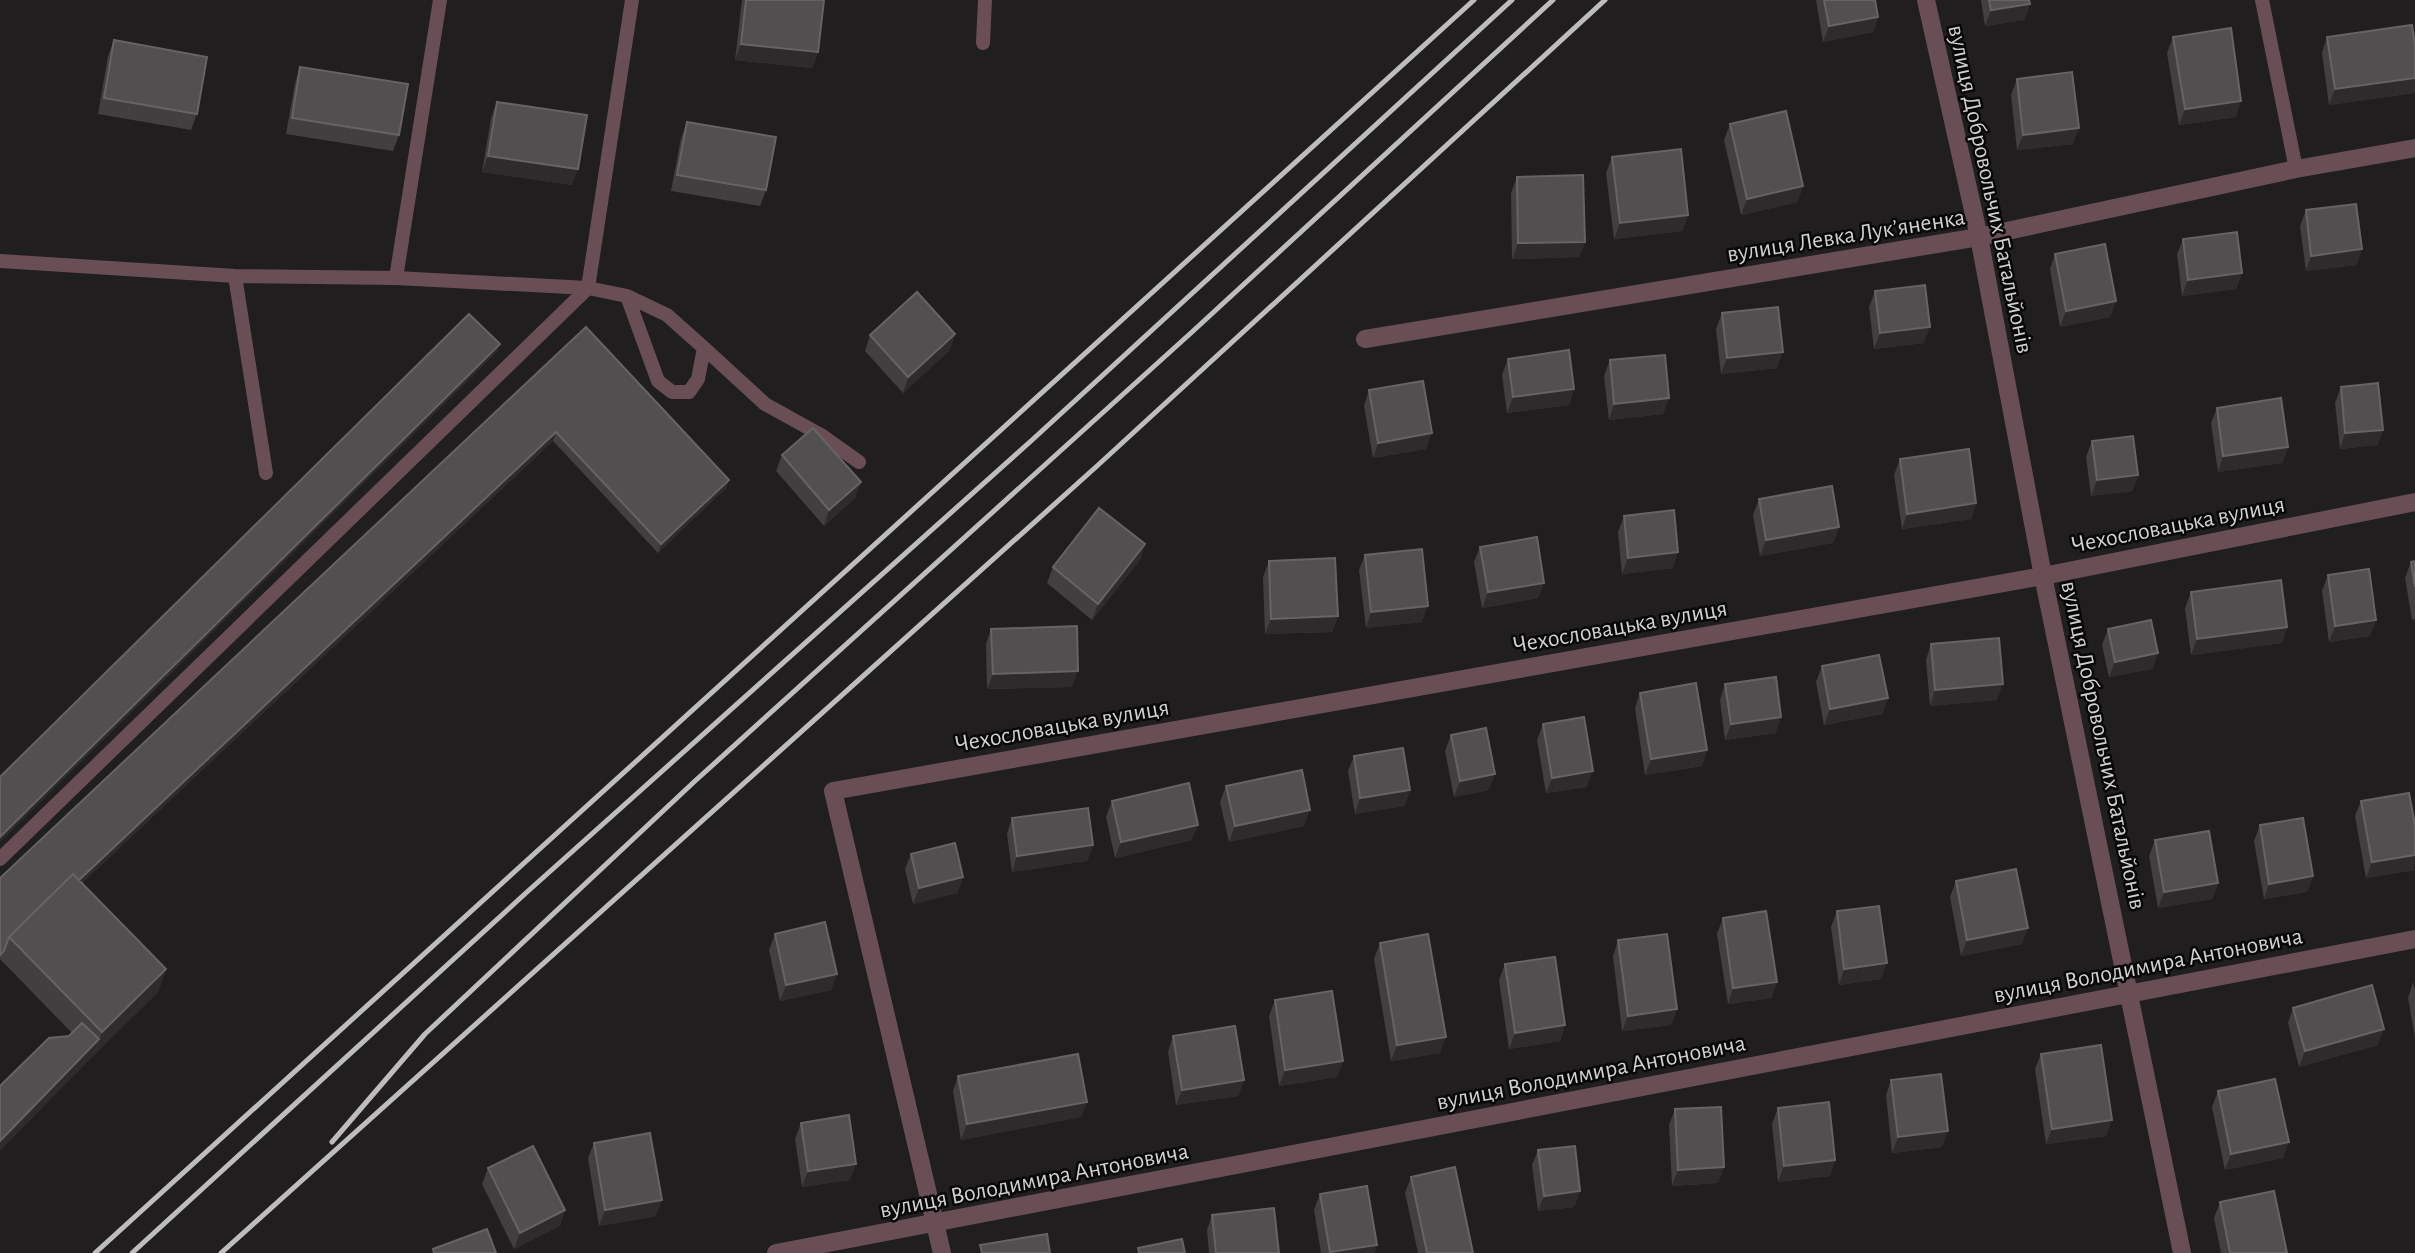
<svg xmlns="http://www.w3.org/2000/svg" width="2415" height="1253" viewBox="0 0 2415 1253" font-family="'Alegreya Sans',sans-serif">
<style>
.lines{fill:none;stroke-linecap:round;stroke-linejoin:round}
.service{stroke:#6a4e56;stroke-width:14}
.minor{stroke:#6a4e56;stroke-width:18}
.rail{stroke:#bebdbd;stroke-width:5}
.wall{fill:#423f40}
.shaded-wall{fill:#2e2b2c}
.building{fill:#514f50;stroke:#666364;stroke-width:2}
.labels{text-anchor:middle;stroke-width:5;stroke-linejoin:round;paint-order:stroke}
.street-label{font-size:24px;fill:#d2d1d1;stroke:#090808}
</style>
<rect width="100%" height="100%" fill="#201e1e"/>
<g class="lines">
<path class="service" d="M2262,0L2296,169
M983,43L985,0
M0,261L235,276L396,278L588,288L627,296L667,315L704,348L698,379L689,392H672L658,381L627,296
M235,276L266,473
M396,278L440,0
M704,348L765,404L821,435L859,462
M0,859L588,288L632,0"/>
<path class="minor" d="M1926,0L1979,237L2043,576L2182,1253
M1365,339L1979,237L2296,169L2415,148
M776,1253L2415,939
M942,1253L833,791L2043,576L2415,502"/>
<path class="rail" d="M332,1142L425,1034L695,781L1192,332L1553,0
M95,1253L1474,0
M132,1253L527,892L1031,441L1512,0
M221,1253L1097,466L1605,0"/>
</g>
<path class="wall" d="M742,0H824L818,52L812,68L735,60Z
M1816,0H1875L1878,17L1873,32L1823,42Z
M1981,0H2029L2030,4L2024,20L1985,26Z
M2173,37L2236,117L2179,125L2167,53Z
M2327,37L2415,45V89L2414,93L2329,105L2322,53Z
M114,40L197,114L191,130L98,114L108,56Z
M300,67L399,135L393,151L286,134L295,83Z
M2017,79L2073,144L2017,150L2011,95Z
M497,102L572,185L482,172L491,118Z
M687,122L766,190L760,206L671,191L681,138Z
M1730,124L1803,186L1797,202L1741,215L1724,140Z
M1612,157L1688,215L1682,231L1614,239L1606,173Z
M1517,177L1585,242L1579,257L1512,259L1511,193Z
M2306,210L2357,265L2306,271L2300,226Z
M2183,239L2242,273L2236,289L2182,296L2177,254Z
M2055,254L2116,301L2110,317L2060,327L2050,269Z
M1875,291L1924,343L1874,349L1869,307Z
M1722,313L1777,368L1721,374L1716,329Z
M586,327L729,480L726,488L658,553L553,441L82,883L166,969L158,992L94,1055L69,1036L72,1033L1,960V959L0,960V878Z
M955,334L950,350L903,393L865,351L870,335Z
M1508,359L1574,389L1569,405L1507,413L1502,375Z
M1610,360L1669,398L1663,414L1609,420L1604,376Z
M2341,387L2378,445L2340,449L2335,403Z
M1369,390L1426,449L1373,458L1364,406Z
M2217,408L2288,447L2282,463L2218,472L2211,423Z
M2092,441L2138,475L2132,491L2091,496L2086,457Z
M782,455L861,482L855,498L824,526L776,471Z
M1900,459L1976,503L1971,519L1902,529L1894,475Z
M1759,499L1839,527L1833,543L1760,556L1753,515Z
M1624,516L1673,568L1622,574L1618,532Z
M1145,544L1140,560L1092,620L1047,583L1053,567Z
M1480,547L1544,583L1538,598L1482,608L1474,562Z
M1365,555L1422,622L1366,628L1359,570Z
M1269,561L1338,616L1332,632L1265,634L1263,577Z
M2415,561V619L2412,620L2405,578L2411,562Z
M2328,575L2376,620L2370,636L2329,642L2322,591Z
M2191,592L2287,627L2282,643L2191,655L2185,608Z
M991,629L1072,687L987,689L986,644Z
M2108,629L2158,653L2152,669L2109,677L2102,645Z
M1931,644L1997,700L1930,706L1926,660Z
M1822,666L1888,698L1882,714L1824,725L1816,682Z
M1725,684L1776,733L1725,740L1720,700Z
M1640,693L1707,750L1702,766L1645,775L1635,708Z
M1543,724L1587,787L1546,793L1537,740Z
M1451,735L1489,790L1454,797L1445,751Z
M1354,756L1410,790L1404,806L1355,814L1348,771Z
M1226,786L1304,826L1229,842L1220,802Z
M1112,801L1192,840L1115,858L1106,817Z
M2361,801L2414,870L2366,878L2355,816Z
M1012,818L1093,845L1087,861L1012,872L1007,834Z
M2260,825L2313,876L2307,892L2264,899L2254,841Z
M2155,840L2218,883L2212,899L2158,908L2149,856Z
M911,854L963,877L957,893L913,904L905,869Z
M1956,881L2022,944L1961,956L1950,897Z
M1837,911L1881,979L1839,985L1831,927Z
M1723,918L1777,982L1771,998L1728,1004L1717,934Z
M775,934L837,974L831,990L780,1001L769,950Z
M1618,940L1677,1009L1671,1025L1622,1031L1613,956Z
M1380,943L1440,1053L1391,1061L1374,959Z
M1505,964L1565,1025L1560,1041L1509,1049L1499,980Z
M2413,982L2415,991V1038L2408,998Z
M1275,1000L1343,1061L1337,1077L1279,1086L1269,1016Z
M2293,1008L2378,1045L2299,1067L2288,1023Z
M1173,1036L1244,1080L1238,1096L1176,1105L1168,1052Z
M2041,1054L2106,1136L2046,1144L2035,1069Z
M958,1076L1087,1102L1081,1117L961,1140L953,1091Z
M1891,1080L1942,1147L1892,1153L1886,1095Z
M2218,1091L2283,1158L2225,1170L2212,1107Z
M1778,1108L1835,1160L1830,1176L1778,1182L1772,1124Z
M1675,1109L1724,1167L1718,1183L1672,1186L1669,1125Z
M801,1123L850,1180L802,1187L795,1139Z
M594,1143L656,1216L599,1226L588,1158Z
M1538,1150L1580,1191L1574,1207L1538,1211L1532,1165Z
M488,1168L565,1210L560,1226L514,1249L482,1184Z
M1411,1177L1473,1253H1418L1405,1193Z
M1320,1194L1377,1245L1374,1253H1321L1314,1210Z
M2220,1202L2287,1253H2221L2214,1218Z
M1212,1215L1279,1253H1209L1207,1230Z"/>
<path class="shaded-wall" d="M2030,4L2024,20L1985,26L1991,10Z
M1878,17L1873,32L1823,42L1829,26Z
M741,44L818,52L812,68L735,60Z
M2415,78V89L2414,93L2329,105L2335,89Z
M2241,101L2236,117L2179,125L2185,109Z
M2079,128L2073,144L2017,150L2023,135Z
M488,156L578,169L572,185L482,172Z
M1803,186L1797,202L1741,215L1747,199Z
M1688,215L1682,231L1614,239L1620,223Z
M1585,242L1579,257L1512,259L1518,243Z
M2362,249L2357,265L2306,271L2311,256Z
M2242,273L2236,289L2182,296L2188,280Z
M2116,301L2110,317L2060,327L2066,311Z
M1930,327L1924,343L1874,349L1880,333Z
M955,334L950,350L903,393L908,377Z
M500,344L497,352L0,842V837Z
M1783,352L1777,368L1721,374L1727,358Z
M1574,389L1569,405L1507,413L1513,397Z
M1669,398L1663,414L1609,420L1614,404Z
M2383,430L2378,445L2340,449L2345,433Z
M556,432L553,441L16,945L13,942Z
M1432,433L1426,449L1373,458L1378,443Z
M2288,447L2282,463L2218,472L2223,456Z
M2138,475L2132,491L2091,496L2097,480Z
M729,480L726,488L658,553L661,544Z
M861,482L855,498L824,526L829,510Z
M1976,503L1971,519L1902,529L1907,514Z
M1839,527L1833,543L1760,556L1766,540Z
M1145,544L1140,560L1092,620L1098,604Z
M1678,552L1673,568L1622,574L1628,558Z
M1544,583L1538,598L1482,608L1488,592Z
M1428,606L1422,622L1366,628L1371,612Z
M1338,616L1332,632L1265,634L1271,619Z
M2376,620L2370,636L2329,642L2335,626Z
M2287,627L2282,643L2191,655L2197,639Z
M2158,653L2152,669L2109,677L2115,662Z
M1078,671L1072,687L987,689L993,674Z
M2003,684L1997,700L1930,706L1935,690Z
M1888,698L1882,714L1824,725L1830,709Z
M1781,717L1776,733L1725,740L1731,724Z
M1707,750L1702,766L1645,775L1651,759Z
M1593,771L1587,787L1546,793L1552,778Z
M1495,774L1489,790L1454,797L1460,781Z
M1410,790L1404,806L1355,814L1360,798Z
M1310,810L1304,826L1229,842L1235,826Z
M1198,825L1192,840L1115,858L1121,842Z
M1093,845L1087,861L1012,872L1017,856Z
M2415,855L2414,870L2366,878L2372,862Z
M2313,876L2307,892L2264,899L2269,884Z
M963,877L957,893L913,904L919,888Z
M2218,883L2212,899L2158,908L2164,892Z
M2028,928L2022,944L1961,956L1967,940Z
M1887,963L1881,979L1839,985L1844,969Z
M166,969L158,992L94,1055L102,1032Z
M837,974L831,990L780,1001L786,985Z
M1777,982L1771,998L1728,1004L1733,988Z
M1677,1009L1671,1025L1622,1031L1628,1016Z
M1565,1025L1560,1041L1509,1049L1515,1033Z
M2384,1029L2378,1045L2299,1067L2305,1051Z
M1446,1037L1440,1053L1391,1061L1397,1045Z
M99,1039L94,1055L0,1151V1141Z
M1343,1061L1337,1077L1279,1086L1285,1070Z
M1244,1080L1238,1096L1176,1105L1182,1090Z
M1087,1102L1081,1117L961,1140L967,1124Z
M2112,1120L2106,1136L2046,1144L2052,1129Z
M1948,1131L1942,1147L1892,1153L1898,1137Z
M2289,1142L2283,1158L2225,1170L2231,1154Z
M1835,1160L1830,1176L1778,1182L1784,1166Z
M856,1164L850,1180L802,1187L808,1171Z
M1724,1167L1718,1183L1672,1186L1678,1170Z
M1580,1191L1574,1207L1538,1211L1544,1196Z
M662,1200L656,1216L599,1226L605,1210Z
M565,1210L560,1226L514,1249L520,1233Z
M1377,1245L1374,1253H1329L1330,1252Z"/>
<path class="building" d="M746,0H824L818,52L741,44Z
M1824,0H1875L1878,17L1829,26Z
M1989,0H2029L2030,4L1991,10Z
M2412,25L2415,45V78L2335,89L2327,37Z
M2231,28L2241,101L2185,109L2173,37Z
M114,40L207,57L197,114L104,98Z
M300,67L408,84L399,135L292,118Z
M2072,72L2079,128L2023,135L2017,79Z
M497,102L587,115L578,169L488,156Z
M1786,111L1803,186L1747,199L1730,124Z
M687,122L776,137L766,190L677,175Z
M1681,149L1688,215L1620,223L1612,157Z
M1583,175L1585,242L1518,243L1517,177Z
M2356,204L2362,249L2311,256L2306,210Z
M2237,232L2242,273L2188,280L2183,239Z
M2105,244L2116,301L2066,311L2055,254Z
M1925,285L1930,327L1880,333L1875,291Z
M917,292L955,334L908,377L870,335Z
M1778,307L1783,352L1727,358L1722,313Z
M469,314L500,344L0,837V777Z
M586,327L729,480L661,544L556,432L79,880L73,874L9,937L4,951L0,955V878Z
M1569,350L1574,389L1513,397L1508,359Z
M1665,355L1669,398L1614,404L1610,360Z
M1423,381L1432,433L1378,443L1369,390Z
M2378,383L2383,430L2345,433L2341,387Z
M2281,398L2288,447L2223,456L2217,408Z
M813,428L861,482L829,510L782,455Z
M2133,436L2138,475L2097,480L2092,441Z
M1969,449L1976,503L1907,514L1900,459Z
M1832,486L1839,527L1766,540L1759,499Z
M1099,508L1145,544L1098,604L1053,567Z
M1674,510L1678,552L1628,558L1624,516Z
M1537,537L1544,583L1488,592L1480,547Z
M1422,549L1428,606L1371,612L1365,555Z
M1335,558L1338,616L1271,619L1269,561Z
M2415,561V587L2411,562Z
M2369,569L2376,620L2335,626L2328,575Z
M2281,580L2287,627L2197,639L2191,592Z
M2151,620L2158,653L2115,662L2108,629Z
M1077,626L1078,671L993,674L991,629Z
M1999,638L2003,684L1935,690L1931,644Z
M1879,655L1888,698L1830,709L1822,666Z
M1776,677L1781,717L1731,724L1725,684Z
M1696,683L1707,750L1651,759L1640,693Z
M1584,717L1593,771L1552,778L1543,724Z
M1486,728L1495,774L1460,781L1451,735Z
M1403,748L1410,790L1360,798L1354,756Z
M1302,770L1310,810L1235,826L1226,786Z
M1189,783L1198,825L1121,842L1112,801Z
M2409,793L2415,825V855L2372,862L2361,801Z
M1088,808L1093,845L1017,856L1012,818Z
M2303,818L2313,876L2269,884L2260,825Z
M2209,831L2218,883L2164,892L2155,840Z
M955,843L963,877L919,888L911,854Z
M2016,869L2028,928L1967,940L1956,881Z
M73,874L166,969L102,1032L9,937Z
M1879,906L1887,963L1844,969L1837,911Z
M1766,911L1777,982L1733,988L1723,918Z
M825,922L837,974L786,985L775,934Z
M1428,934L1446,1037L1397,1045L1380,943Z
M1667,934L1677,1009L1628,1016L1618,940Z
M1555,957L1565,1025L1515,1033L1505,964Z
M2372,985L2384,1029L2305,1051L2293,1008Z
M1332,991L1343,1061L1285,1070L1275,1000Z
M82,1023L99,1039L0,1141V1086L49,1038L69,1036Z
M1235,1026L1244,1080L1182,1090L1173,1036Z
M2101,1045L2112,1120L2052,1129L2041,1054Z
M1078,1054L1087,1102L967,1124L958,1076Z
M1941,1074L1948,1131L1898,1137L1891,1080Z
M2275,1079L2289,1142L2231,1154L2218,1091Z
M1829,1102L1835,1160L1784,1166L1778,1108Z
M1721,1107L1724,1167L1678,1170L1675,1109Z
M849,1115L856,1164L808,1171L801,1123Z
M650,1133L662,1200L605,1210L594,1143Z
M533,1146L565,1210L520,1233L488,1168Z
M1575,1146L1580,1191L1544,1196L1538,1150Z
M1455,1167L1473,1253H1427L1411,1177Z
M1367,1186L1377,1245L1330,1252L1320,1194Z
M2274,1191L2287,1253H2230L2220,1202Z
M1274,1208L1279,1253H1216L1212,1215Z
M487,1229L496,1253H434L433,1249Z
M1047,1234L1050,1253H982L980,1245Z
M1182,1239L1185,1253H1139L1138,1248Z"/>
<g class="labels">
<g class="street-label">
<text transform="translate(1991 189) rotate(78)" y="8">вулиця Добровольчих Батальйонів</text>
<text transform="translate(1846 235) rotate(-9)" y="8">вулиця Левка Лукʼяненка</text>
<text transform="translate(2178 524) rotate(-11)" y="8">Чехословацька вулиця</text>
<text transform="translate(1620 626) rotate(-10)" y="8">Чехословацька вулиця</text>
<text transform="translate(1062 725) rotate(-10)" y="8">Чехословацька вулиця</text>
<text transform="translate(2104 745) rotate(78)" y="8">вулиця Добровольчих Батальйонів</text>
<text transform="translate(2148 965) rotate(-11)" y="8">вулиця Володимира Антоновича</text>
<text transform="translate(1591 1072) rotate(-11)" y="8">вулиця Володимира Антоновича</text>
<text transform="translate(1034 1180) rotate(-11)" y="8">вулиця Володимира Антоновича</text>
</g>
</g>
</svg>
